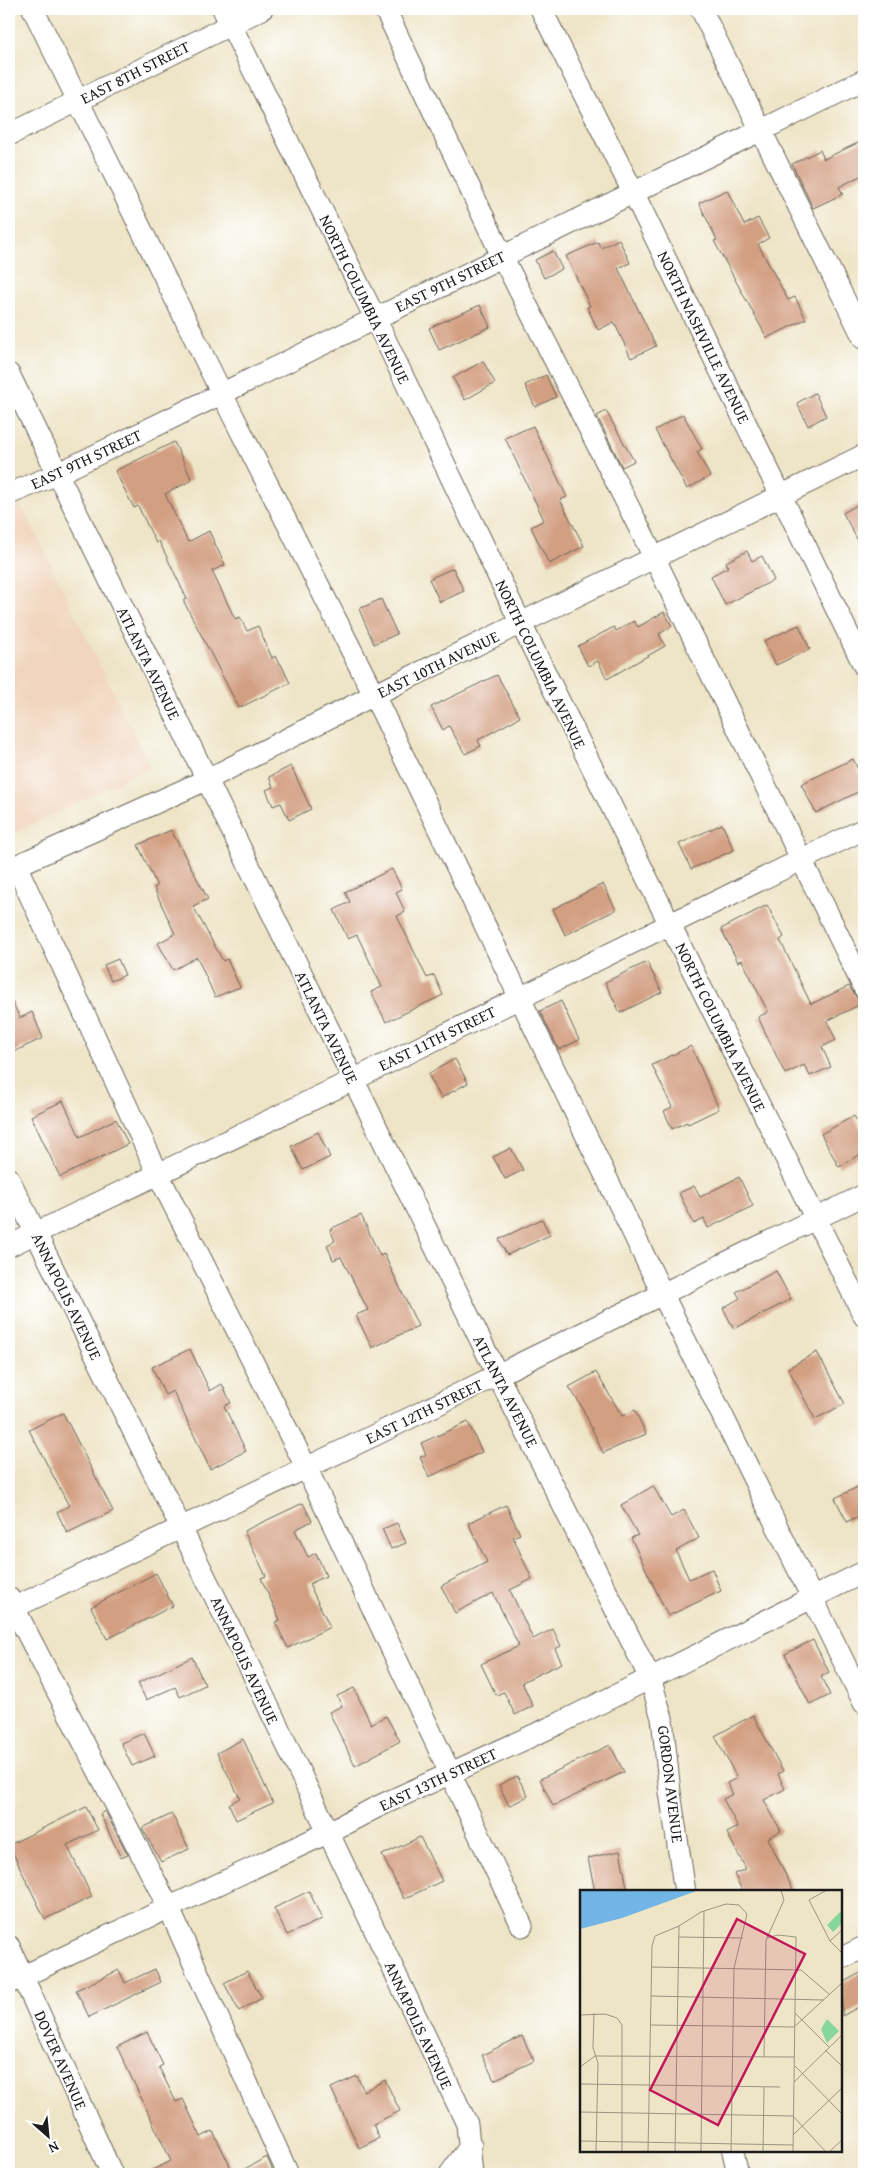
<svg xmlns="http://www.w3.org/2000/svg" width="873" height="2183" viewBox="0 0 873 2183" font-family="'Gentium Book Plus',serif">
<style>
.built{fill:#f1d5bd}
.building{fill:#d39f82}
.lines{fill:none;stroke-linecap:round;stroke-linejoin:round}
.minor-casing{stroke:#666258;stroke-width:23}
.minor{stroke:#fff;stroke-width:21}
.labels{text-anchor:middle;stroke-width:4;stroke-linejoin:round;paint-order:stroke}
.street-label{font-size:16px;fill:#1c1c1c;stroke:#fff}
.inset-road{fill:none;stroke:#9a9482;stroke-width:1}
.view{fill:#c2185b;fill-opacity:0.15;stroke:#c2185b;stroke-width:2.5}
.inset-edge{fill:none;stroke:#1c1c1c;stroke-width:2.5}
</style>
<rect width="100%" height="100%" fill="#fff"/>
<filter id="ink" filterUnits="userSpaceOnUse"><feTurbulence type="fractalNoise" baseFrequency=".02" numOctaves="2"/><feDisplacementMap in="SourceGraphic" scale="10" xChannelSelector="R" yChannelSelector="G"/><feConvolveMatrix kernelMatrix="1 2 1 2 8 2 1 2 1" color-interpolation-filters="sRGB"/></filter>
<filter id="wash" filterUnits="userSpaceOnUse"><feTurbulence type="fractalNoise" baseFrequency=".0096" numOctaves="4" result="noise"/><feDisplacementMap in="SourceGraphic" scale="20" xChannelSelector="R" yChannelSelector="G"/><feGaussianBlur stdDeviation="1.12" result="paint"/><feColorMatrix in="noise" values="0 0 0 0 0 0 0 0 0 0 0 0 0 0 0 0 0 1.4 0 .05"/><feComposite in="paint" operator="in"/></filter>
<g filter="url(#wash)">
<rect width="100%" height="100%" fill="#eee4c6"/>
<path class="built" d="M21,504L150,767L9,836V510Z"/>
<g id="blocks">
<path class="building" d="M864,140V174L839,187L843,194L813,208L792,164L820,150L824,159Z
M727,190L744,225L758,218L769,238L758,244L788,300L795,297L806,319L767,338L714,241L717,240L699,203Z
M619,239L630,263L618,268L656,346L631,358L614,322L598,330L587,307L590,306L566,256L598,242L601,248Z
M553,251L562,269L544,278L535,260Z
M480,305L490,327L439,350L429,328Z
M483,361L495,383L465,400L453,378Z
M546,375L556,397L535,407L525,385Z
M815,393L826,416L808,426L797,403Z
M606,411L634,461L622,467L597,416Z
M683,414L702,449L697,452L710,476L687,489L655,430Z
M533,426L567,497L560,500L584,546L549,564L531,527L544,520L505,438Z
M174,442L192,480L165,494L188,542L209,531L225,565L212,571L235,619L240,617L247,631L258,626L272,658L275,656L279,664H281L290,683L239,708L183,600L187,599L159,541L156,543L138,506L134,508L115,471Z
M864,501V552L843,513Z
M747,551L752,561L762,556L774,580L725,605L711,576L728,567L726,562Z
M453,568L464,591L440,602L429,579Z
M381,599L397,634L374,644L359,609Z
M664,612L672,626L659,634L665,646L607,679L598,661L588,666L578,646L614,627L616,631L634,621L638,627Z
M799,625L810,649L776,665L764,641Z
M497,675L520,717L478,740L481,746L465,754L449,726L443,730L431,707Z
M853,759L864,782V789L816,813L801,784Z
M291,766L311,809L289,820L281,803L273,806L266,790L273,787L269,777Z
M722,824L734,850L691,869L679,844Z
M171,830L208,899L193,906L223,961L227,959L240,987L215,997L197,957L173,970L158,943L175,934L154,888L157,886L138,845Z
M392,869L402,889L396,892L405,912L397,916L427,978L434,975L443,995L386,1022L371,992L382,987L357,935L348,939L334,910L350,902L345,892Z
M603,884L616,910L565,935L553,909Z
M767,905L784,937L780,940L811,1004L849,986L861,1004L827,1021L836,1040L822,1047L831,1067L810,1076L804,1065L785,1074L758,1017L768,1012L742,960L738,962L721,929Z
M118,959L125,975L111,981L104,965Z
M647,962L662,992L620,1013L605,982Z
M9,996L20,1018L32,1012L43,1038L9,1054Z
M561,1001L579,1040L559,1050L540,1011Z
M691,1046L719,1109L688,1124L687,1122L672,1129L664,1111L672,1107L652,1065Z
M455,1059L468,1083L441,1098L428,1074Z
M63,1101L80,1137L116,1119L128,1144L60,1177L31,1116Z
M854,1116L864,1134V1152L839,1167L821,1134Z
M318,1132L330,1157L303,1170L291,1146Z
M511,1148L523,1170L505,1179L493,1157Z
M739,1177L753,1206L708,1228L704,1219L694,1224L679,1193L694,1186L700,1197Z
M361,1215L380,1256L384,1254L418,1326L372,1348L356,1315L368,1310L341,1257L333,1260L327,1245L335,1241L330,1229Z
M542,1219L550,1235L507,1255L499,1239Z
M776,1271L791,1299L734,1329L723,1308L740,1298L736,1292Z
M190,1349L210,1391L222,1384L231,1403L224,1406L246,1451L210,1469L173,1391L165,1395L152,1367Z
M817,1352L845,1404L815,1419L788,1368Z
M596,1372L622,1416L635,1410L646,1434L603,1453L582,1407L569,1387Z
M63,1413L113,1511L67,1533L57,1512L69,1506L29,1430Z
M468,1422L482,1452L429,1477L420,1457L426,1455L421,1443Z
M864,1484V1513L847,1522L835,1498Z
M653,1486L671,1517L684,1510L699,1538L676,1551L689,1579L712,1569L721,1591L668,1616L631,1538L638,1535L621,1505Z
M303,1503L312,1521L295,1530L308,1557L316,1553L326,1576L309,1584L330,1627L288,1648L275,1622L280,1620L261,1578L266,1576L244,1531Z
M506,1505L520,1534L513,1537L532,1579L510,1590L533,1639L553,1629L561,1646L555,1649L562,1663L522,1682L533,1706L515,1715L504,1692L496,1695L481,1664L519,1646L493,1593L455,1613L441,1586L487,1562L468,1523Z
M397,1523L406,1543L391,1549L382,1529Z
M156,1573L173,1606L107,1639L91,1607Z
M813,1640L829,1672L821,1677L830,1695L810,1705L785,1654Z
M192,1657L205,1685L180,1697L175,1687L146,1700L138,1683Z
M354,1688L371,1724L386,1716L400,1741L355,1766L329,1712L342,1706L337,1696Z
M753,1715L783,1771L778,1774L785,1789L764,1800L781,1831L768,1838L794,1892H743L734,1874L746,1869L727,1833L738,1827L723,1799L733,1794L727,1783L737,1778L715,1736Z
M144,1733L155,1756L132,1766L121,1743Z
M243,1739L273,1803L236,1820L229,1804L240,1798L217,1753Z
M610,1745L624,1772L553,1806L540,1779Z
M517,1776L528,1796L509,1806L499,1785Z
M86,1807L98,1830L67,1845L92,1897L45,1919L9,1845Z
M105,1811L128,1855L121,1858L100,1814Z
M172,1814L189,1849L161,1862L142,1828Z
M420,1837L442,1881L404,1899L382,1855Z
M620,1851L628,1892H595L588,1858Z
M309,1891L322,1919L287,1935L274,1908Z
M155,1969L161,1982L89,2017L76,1990L119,1970L125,1983Z
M247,1971L262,1998L239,2011L224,1983Z
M864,1971V2004L842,2016V1983Z
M147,2032L163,2065L159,2067L176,2102L183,2099L201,2137L213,2131L234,2174H144L171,2161L117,2047Z
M522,2036L534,2061L494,2080L482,2055Z
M357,2076L364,2091L385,2080L400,2111L373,2124L379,2138L359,2148L331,2088Z
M267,2157L273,2171L268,2174H235Z"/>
</g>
</g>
<g filter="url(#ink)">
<use href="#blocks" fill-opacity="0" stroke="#666258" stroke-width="1"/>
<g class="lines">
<g class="minor-casing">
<path id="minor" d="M33,9L222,394L374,695L662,1293L864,1703
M223,9L375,318L521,624L864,1316
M385,9L502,256L654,557L864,988
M541,9L634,194L864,666
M701,9L864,339
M9,135L262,9
M9,374L497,1374L650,1678L662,1718L670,1792L685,1892
M9,494L57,474L864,80
M16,865L158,1174L306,1467L522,1926
M9,869L206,780L374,695L864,455
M9,1179L252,1672L467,2124L472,2174
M9,1246L353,1080L864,829
M9,1598L168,1906L288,2174
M9,1610L377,1434L864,1195
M9,1946L112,2174
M842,1958L864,1947
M9,1983L329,1832L377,1807L560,1723L864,1572
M733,2152L738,2174
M450,2174L471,2145"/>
</g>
<use href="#minor" class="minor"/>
</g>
</g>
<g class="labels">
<g class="street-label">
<text transform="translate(135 72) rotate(-27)" y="6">EAST 8TH STREET</text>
<text transform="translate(450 281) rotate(-26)" y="6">EAST 9TH STREET</text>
<text transform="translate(365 299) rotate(64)" y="6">NORTH COLUMBIA AVENUE</text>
<text transform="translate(704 337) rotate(64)" y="6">NORTH NASHVILLE AVENUE</text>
<text transform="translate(86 459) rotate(-25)" y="6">EAST 9TH STREET</text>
<text transform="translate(149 663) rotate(64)" y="6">ATLANTA AVENUE</text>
<text transform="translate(438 664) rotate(-26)" y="6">EAST 10TH AVENUE</text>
<text transform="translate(541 664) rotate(64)" y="6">NORTH COLUMBIA AVENUE</text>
<text transform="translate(327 1027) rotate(64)" y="6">ATLANTA AVENUE</text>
<text transform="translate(721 1027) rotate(64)" y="6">NORTH COLUMBIA AVENUE</text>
<text transform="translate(437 1038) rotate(-26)" y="6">EAST 11TH STREET</text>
<text transform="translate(67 1296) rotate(64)" y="6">ANNAPOLIS AVENUE</text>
<text transform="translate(506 1391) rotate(63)" y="6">ATLANTA AVENUE</text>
<text transform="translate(424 1411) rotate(-26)" y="6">EAST 12TH STREET</text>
<text transform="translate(245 1660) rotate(65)" y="6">ANNAPOLIS AVENUE</text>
<text transform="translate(438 1779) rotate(-25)" y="6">EAST 13TH STREET</text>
<text transform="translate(671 1784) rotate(83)" y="6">GORDON AVENUE</text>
<text transform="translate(419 2025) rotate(65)" y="6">ANNAPOLIS AVENUE</text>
<text transform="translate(61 2060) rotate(66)" y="6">DOVER AVENUE</text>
</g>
</g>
<g transform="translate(580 1890)">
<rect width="262" height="262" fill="#eee4c6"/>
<path d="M262,20V33L253,42L247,35ZM247,129L259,141L247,153L241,139Z" fill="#85d899"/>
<path d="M0,0H119L42,28L0,39Z" fill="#70b5e6"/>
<path class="inset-road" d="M247,0L229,10L250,51L263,64M75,46L99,36L121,22L146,14L159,15L167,24L154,78L151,262M99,47L163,48M187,48L198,45L216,47L213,262M250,51L263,39M71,77L221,80L249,104M71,106L244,110M14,123L13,158L18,173L16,262M215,123L249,157M0,125L25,124L37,128L42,135V262M70,135L214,137L263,92M245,160L263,177M15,166L214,167M184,167L186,50L204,10L201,0M215,176L263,225M0,177L15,166M214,192L263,144M0,194L200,197M0,222L213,226L246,262M213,245L263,197M0,251L213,255M68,262L72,56L75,46M95,262L99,36M121,262L124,21M183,262L184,197M249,262L263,249"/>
<path class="view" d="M157,29L225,64L138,235L70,200Z"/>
<rect width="262" height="262" class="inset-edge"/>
</g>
<rect width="873" height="2183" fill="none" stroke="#fff" stroke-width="30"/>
<g transform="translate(48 2136) rotate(153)" stroke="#ffffff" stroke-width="4" paint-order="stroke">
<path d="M0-4L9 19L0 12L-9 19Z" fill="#1c1c1c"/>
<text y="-8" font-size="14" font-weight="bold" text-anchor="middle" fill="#1c1c1c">N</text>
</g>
</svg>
